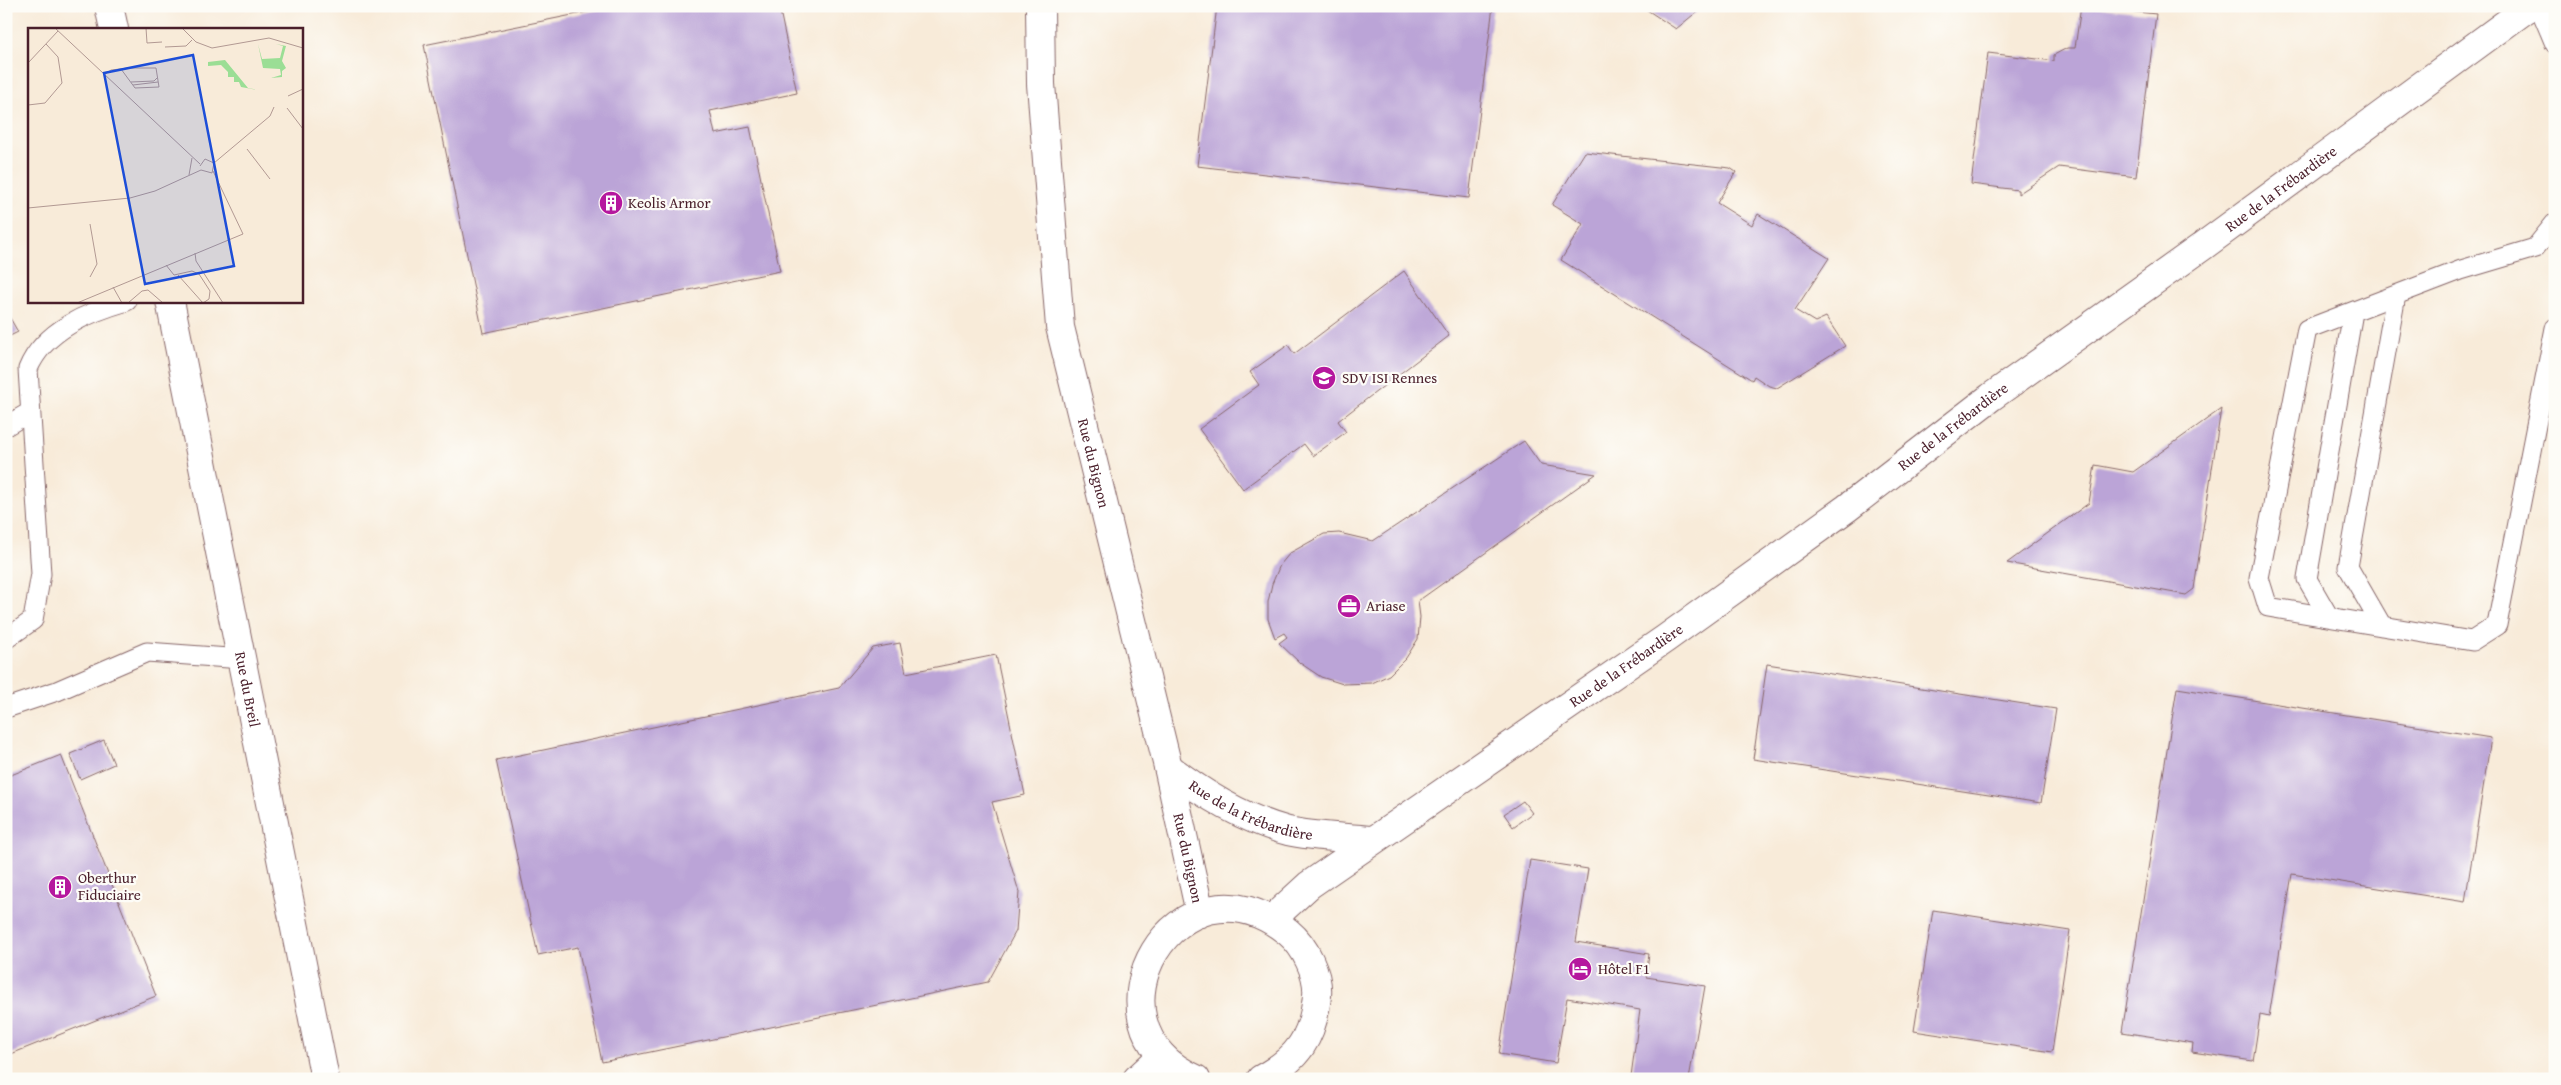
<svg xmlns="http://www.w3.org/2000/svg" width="2561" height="1085" viewBox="0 0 2561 1085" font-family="'Gentium Book Plus',serif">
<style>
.building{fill:#bba4d7}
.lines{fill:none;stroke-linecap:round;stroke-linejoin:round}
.service-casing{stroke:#876668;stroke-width:21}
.minor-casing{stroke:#876668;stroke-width:30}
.tertiary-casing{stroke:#876668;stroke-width:30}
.service{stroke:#fff;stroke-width:19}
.minor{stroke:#fff;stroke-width:28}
.tertiary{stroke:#fff;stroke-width:28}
.labels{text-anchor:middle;stroke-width:4.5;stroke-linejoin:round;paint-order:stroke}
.street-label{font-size:15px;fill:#4a1f2b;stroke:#fdfcf7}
.poi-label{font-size:15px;fill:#4a1f2b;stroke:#fdfcf7;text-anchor:start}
.inset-road{fill:none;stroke:#b29993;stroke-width:1}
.view{fill:#1d4ed8;fill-opacity:0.15;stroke:#1d4ed8;stroke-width:2.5}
.inset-edge{fill:none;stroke:#4a1f2b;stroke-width:2.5}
</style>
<rect width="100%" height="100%" fill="#fdfcf7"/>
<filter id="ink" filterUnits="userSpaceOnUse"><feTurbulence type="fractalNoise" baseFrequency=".02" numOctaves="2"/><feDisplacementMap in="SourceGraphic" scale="10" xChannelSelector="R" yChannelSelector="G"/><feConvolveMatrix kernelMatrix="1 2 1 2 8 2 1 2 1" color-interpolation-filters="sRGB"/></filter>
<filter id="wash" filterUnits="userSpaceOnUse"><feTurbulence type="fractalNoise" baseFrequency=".0096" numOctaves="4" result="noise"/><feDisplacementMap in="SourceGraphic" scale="20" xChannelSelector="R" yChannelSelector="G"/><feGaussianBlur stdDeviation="1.12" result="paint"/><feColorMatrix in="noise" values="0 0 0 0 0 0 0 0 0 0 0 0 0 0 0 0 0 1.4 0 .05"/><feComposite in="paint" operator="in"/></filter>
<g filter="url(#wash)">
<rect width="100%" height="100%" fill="#f8ebd9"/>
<g id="blocks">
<path class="building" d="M617,6H779L797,93L710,111L715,134L750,127L780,271L483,333L424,45Z
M1217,6H1493L1469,198L1197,166Z
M1641,6H1704L1676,29Z
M2081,6L2156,14L2136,177L2059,167L2018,194V190L1971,184L1988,53L2054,61V55L2067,48H2075Z
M1585,152L1730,168L1736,172L1717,203L1752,225L1758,214L1829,258L1795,310L1815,322L1826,317L1845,346L1777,388L1769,386L1754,376L1752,380L1561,260L1583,224L1552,205Z
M1404,271L1449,336L1338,421L1346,432L1313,456L1304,444L1243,489L1199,429L1259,385L1250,372L1288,345L1294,354Z
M6,311L18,332L6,338Z
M2221,409L2194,589L2186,595L2007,563L2089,503L2095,465L2133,472Z
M1524,441L1541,465L1596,474L1418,601L1420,617L1418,639L1406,658L1389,675L1372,683L1343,684L1321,677L1300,663L1279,643L1287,637L1284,633L1275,638L1268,619V602L1272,584L1280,565L1290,553L1324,534L1339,533L1373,541Z
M900,643L906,673L996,655L1025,795L992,802L1019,892L1016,931L988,982L602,1062L578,947L538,955L496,760L839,688L873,648Z
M1767,664L2056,709L2041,803L1753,759Z
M2177,688L2491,738L2465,902L2292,874L2269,1017L2260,1015L2253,1061L2192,1052L2193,1043L2122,1032Z
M104,740L114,764L80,779L70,754Z
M61,755L156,996L6,1056V777Z
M1523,801L1532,813L1513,827L1504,814Z
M1530,860L1588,869L1576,942L1649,954L1646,977L1705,986L1689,1079H1652L1631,1076L1640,1010L1567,998L1556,1063L1499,1054Z
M1933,910L2070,931L2052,1052L1914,1031Z"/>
</g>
</g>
<g filter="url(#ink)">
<use href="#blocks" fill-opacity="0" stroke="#876668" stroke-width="1"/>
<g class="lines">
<g class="service-casing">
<path id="service" d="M2539,6L2555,44
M2555,223L2535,248L2461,270L2307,329L2259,578L2268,607L2472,641L2497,625L2555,328
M6,426L30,412
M2329,617L2307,579L2353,312
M2382,626L2348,567L2396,295
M6,639L33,620L41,574L28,369C44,330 89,312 127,301
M6,708L57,691L147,652L242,659"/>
</g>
<g class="minor-casing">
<g id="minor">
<path d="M109,6L114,29"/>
<path id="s1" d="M170,301L325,1079"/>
<path d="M1137,1079L1162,1056"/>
</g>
</g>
<g class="tertiary-casing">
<g id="tertiary">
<path id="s2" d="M1040,6L1041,84L1060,327L1168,767L1200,913"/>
<path id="s3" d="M1168,767C1204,795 1243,819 1288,831C1315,837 1345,837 1372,840"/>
<path id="s4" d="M1272,919L1309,885L1665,639L1847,508L1991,397L2203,246L2530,6"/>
<path d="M1196,1079C1072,1024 1179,843 1288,932C1305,946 1319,974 1317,996C1313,1037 1298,1059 1261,1079"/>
</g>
</g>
<use href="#service" class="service"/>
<use href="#minor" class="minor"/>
<use href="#tertiary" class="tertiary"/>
</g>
</g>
<defs>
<g id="building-disc" transform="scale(1.25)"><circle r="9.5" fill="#b5179e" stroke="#fdfcf7"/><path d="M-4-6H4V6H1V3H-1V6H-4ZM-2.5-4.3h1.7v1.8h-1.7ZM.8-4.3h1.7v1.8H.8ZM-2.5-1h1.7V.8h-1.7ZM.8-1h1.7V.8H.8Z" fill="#fff"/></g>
<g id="university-disc" transform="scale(1.25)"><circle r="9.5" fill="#b5179e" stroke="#fdfcf7"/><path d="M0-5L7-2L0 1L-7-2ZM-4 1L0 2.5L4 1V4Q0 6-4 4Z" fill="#fff"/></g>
<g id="office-disc" transform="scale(1.25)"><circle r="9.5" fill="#b5179e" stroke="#fdfcf7"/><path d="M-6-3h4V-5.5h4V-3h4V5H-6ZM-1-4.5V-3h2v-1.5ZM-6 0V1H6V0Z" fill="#fff"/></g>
<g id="hotel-disc" transform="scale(1.25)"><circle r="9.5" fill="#b5179e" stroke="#fdfcf7"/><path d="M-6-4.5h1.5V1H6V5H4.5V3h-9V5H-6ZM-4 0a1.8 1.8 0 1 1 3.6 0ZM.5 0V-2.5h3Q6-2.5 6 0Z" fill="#fff"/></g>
</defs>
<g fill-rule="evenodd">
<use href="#building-disc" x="611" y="203"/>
<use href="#university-disc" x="1324" y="378"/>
<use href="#office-disc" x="1349" y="606"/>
<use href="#building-disc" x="60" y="887"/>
<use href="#hotel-disc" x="1580" y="969"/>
</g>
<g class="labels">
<g class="street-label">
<text dy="5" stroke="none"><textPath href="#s4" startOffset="1246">Rue de la Frébardière</textPath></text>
<text dy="5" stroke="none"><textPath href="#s4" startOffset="841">Rue de la Frébardière</textPath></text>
<text dy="5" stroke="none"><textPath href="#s2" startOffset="462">Rue du Bignon</textPath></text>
<text dy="5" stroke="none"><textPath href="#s4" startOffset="436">Rue de la Frébardière</textPath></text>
<text dy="5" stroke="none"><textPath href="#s1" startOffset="396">Rue du Breil</textPath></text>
<text dy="5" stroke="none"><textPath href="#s3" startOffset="95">Rue de la Frébardière</textPath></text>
<text dy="5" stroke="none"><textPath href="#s2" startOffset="868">Rue du Bignon</textPath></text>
</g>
<g class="poi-label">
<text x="628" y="208">Keolis Armor</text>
<text x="1342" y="383">SDV ISI Rennes</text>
<text x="1366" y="611">Ariase</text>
<text x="78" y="883">Oberthur<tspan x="78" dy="17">Fiduciaire</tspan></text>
<text x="1598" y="974">Hôtel F1</text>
</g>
</g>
<g transform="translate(28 28)">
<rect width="275" height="275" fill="#f8ebd9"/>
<path d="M230,16L234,31L252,30L255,18L248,16L258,18L254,33L258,40L254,43V49L243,50L253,47L252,41L235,40ZM197,32L220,60L230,62L213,59L211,54H206V49H200V44L193,37L180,38V34Z" fill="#9bde95"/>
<path class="inset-road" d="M27,0L172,136M118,0L119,15L134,14M154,0L168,14L184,20L241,10L275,20M137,19L158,18L164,12M0,35L30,3M76,47L83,42L100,40H128L131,59L107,60L93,41M103,54L126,53L130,49M105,57L130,54M260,68L275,61M0,77L17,75L34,55L30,29L18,16M259,80L275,101M219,121L242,151M186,135L242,88L246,79M172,138L177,131L186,135M173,142L184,145L186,135M161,147L164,130M0,180L102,170L127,163L173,142M167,225L168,233L195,275M138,237L146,247L164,243L171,246L182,263L181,271L175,275M150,247L175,275M62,249L69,236L62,196M85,259L94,275M49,275L215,206L185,143M100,275L114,263L120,262L135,275"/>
<path class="view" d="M165,27L206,238L117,256L76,45Z"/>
<rect width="275" height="275" class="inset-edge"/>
</g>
<rect width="2561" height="1085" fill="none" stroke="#fdfcf7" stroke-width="25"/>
</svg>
